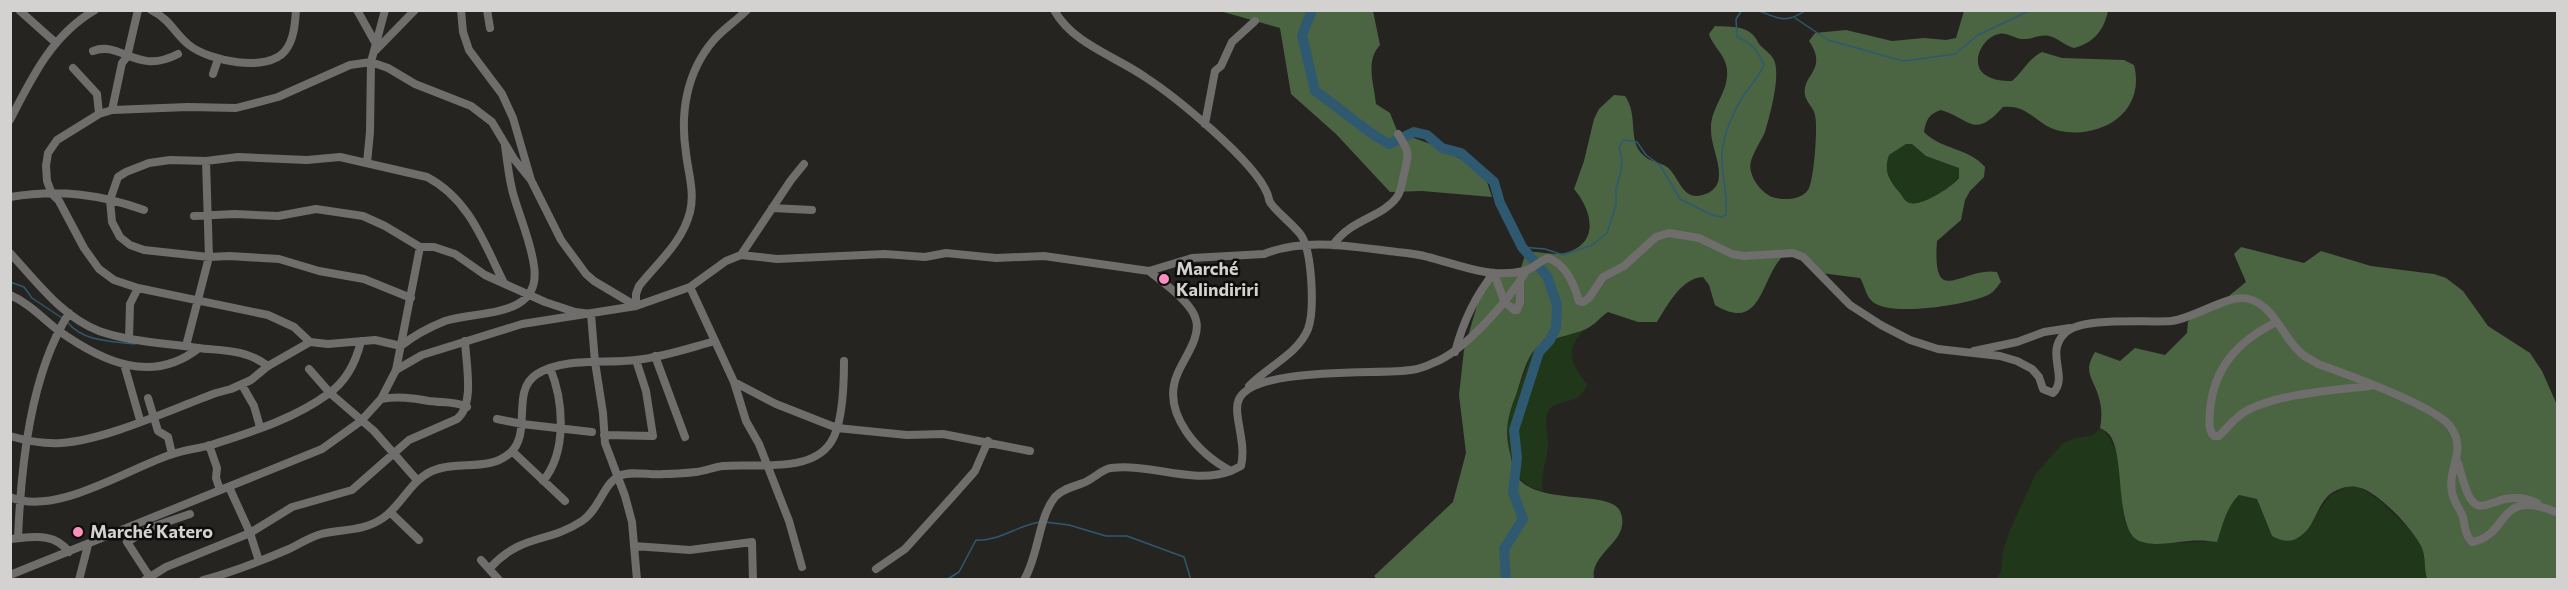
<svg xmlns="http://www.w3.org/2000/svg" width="2568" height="590" viewBox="0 0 2568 590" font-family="Commissioner,sans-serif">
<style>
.green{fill:#203719}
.forest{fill:#4b6543;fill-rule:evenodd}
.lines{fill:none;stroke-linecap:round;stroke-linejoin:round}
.stream{stroke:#2e5971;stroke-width:1.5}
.river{stroke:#2e5971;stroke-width:10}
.minor{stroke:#706d6d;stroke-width:8}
.poi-dot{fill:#fe8ebd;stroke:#0e0d0c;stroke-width:2}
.labels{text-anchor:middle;stroke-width:5;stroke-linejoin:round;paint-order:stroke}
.poi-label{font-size:18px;font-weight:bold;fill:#d3d2d0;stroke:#0e0d0c;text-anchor:start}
</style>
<rect width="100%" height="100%" fill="#262421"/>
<path class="green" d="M1906,144H1912L1927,156L1959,168V178C1952,187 1921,207 1910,203C1905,202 1903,197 1900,193C1890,181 1883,172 1889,155Z
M1584,330C1564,351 1571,364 1587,384C1580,408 1556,396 1548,412C1543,422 1549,434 1548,445C1547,461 1540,475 1543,491L1530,487L1516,476L1508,448L1507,418L1531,355L1539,345Z
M2100,428C2126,447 2119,492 2125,521C2126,527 2133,535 2137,540C2164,546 2190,541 2217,542L2227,510L2239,495L2257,499L2272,536L2303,535L2330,495L2349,486L2361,488L2378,499L2415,534L2424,552L2427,579L1996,580L2001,571L2003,551L2010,530L2035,475L2063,443L2073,439L2093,435Z"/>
<path class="forest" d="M1220,11H1373L1380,45C1365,61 1374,84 1376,104L1390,113L1400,138H1414L1436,146L1470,164L1486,179L1492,197L1422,191L1390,192L1336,134L1291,94L1280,28Z
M1964,11H2108C2104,30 2094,43 2074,48C2064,45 2058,38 2049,36C2039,34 2031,40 2021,39C2014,38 2006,32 1999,34C1984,37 1972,58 1981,71C1988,80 2002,81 2012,81C2023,72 2028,59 2042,52L2062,58L2124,60L2134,65C2146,112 2102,139 2060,131C2036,126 2030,104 2003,107C1974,139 1972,120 1941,110C1929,114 1926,119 1924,132C1942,150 1969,148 1985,167L1984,177L1970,191L1965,200L1961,220L1937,241C1932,311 1962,266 1997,272L2001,282C1997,287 1994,292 1988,295C1967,305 1891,317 1873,302C1866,297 1865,286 1860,278L1821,273L1795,256L1784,255C1760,277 1763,334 1715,305L1709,285L1703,277C1681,278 1667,306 1657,322H1638L1608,312C1600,317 1595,325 1586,329C1573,335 1550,338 1539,346C1526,355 1521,381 1516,395C1507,417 1504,434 1511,457C1512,463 1513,470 1516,475C1535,507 1610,489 1620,511C1633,541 1589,552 1594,579L1378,580L1374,576L1453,502L1466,453L1459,395L1464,350L1487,271L1514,273L1521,268L1526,252C1539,251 1552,256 1564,253C1600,245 1593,211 1574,189L1584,161L1594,119L1599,109L1614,95L1625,96C1639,116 1627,140 1643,155C1650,162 1660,162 1667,167C1681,178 1682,205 1708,193C1716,189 1719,183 1719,174C1719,159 1711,145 1711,130C1710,107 1729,93 1727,70C1726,55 1713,47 1709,34L1715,26C1728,27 1745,25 1754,36C1757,39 1758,44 1762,47C1766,51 1772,55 1774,60C1781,76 1770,115 1765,132C1761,141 1754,151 1751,161C1747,174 1760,192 1772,197C1783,201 1804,200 1809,188C1814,178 1818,126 1815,115C1814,108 1806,102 1805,95C1801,75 1829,70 1809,41L1815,33L1846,30L1892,41L1924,38L1946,40L1956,38ZM1906,144H1912L1926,156L1959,168V178C1952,187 1921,207 1910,203C1905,202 1903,197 1900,193C1890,181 1883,172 1889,155Z
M2241,247L2304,263L2321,251L2371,266L2434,274L2446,278L2463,291L2488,326L2530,353L2542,371L2557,405V579H2427C2424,569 2426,558 2422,548C2414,530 2380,494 2361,488C2350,484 2339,488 2330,494C2317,505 2315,525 2302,535C2292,543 2283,542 2272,536L2257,499L2239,495C2226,508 2223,524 2217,542C2208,541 2199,540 2189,541C2173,542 2155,547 2139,541C2115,531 2125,460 2111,437C2109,433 2104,430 2100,428C2102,418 2102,408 2099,398C2094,379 2082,373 2095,352L2120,361L2135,348L2165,355L2187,333L2188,322L2193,313L2224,300L2246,282L2234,254Z"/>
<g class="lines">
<path class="stream" d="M1757,10C1778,18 1785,25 1806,10
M1795,18L1828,40L1903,61L1955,54L1978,35L2031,10
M1522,247L1545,249L1563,255L1592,245L1607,233L1616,205V189L1621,171L1622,159L1619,148L1623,140L1637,142L1646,155L1660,165L1680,199L1710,214L1721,217L1726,215C1728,194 1721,174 1722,154C1723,136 1733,112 1743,96C1750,86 1759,77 1764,65C1758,51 1752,43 1737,37L1736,19L1742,10
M10,282L24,287L32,298L62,318
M68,323C84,342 112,341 135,344
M1045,522L1069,525L1106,536H1127L1184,557L1191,580
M946,580L959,572L976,540C998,542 1018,525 1040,522"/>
<path class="river" d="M1312,10L1302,35L1315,91C1341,108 1362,130 1389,144L1414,132L1427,135L1442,148L1461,153L1494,182L1500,203L1522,247L1547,276L1557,305L1556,328L1550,340L1539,352L1514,430L1517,458L1513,492L1523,519L1504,549L1506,580"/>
<path class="minor" d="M19,10L56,43
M151,10C171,20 174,33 189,45C209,61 267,73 285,51C294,40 295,24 296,10
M357,10L376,44
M461,10L463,32L469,50L502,94L513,118L531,180L561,240L586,274L594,281L636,306
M487,10L490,28
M1054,10C1073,44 1115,56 1145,77C1176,97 1254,161 1267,193C1269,196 1268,199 1270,202C1274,210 1294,225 1301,235C1312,251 1315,310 1308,329C1298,354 1267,367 1249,386
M93,51C121,40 136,76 178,54
M375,51L415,10
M73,68L97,94L99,114
M213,74L218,59
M112,110L122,63L127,57L138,10
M10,120C32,77 52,35 95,10
M1205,124L1215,71L1221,66L1232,42L1255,21
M367,163L370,132L371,62L385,10
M10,197C59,189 99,194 144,210
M772,208L812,210
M194,216L235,214L278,216L316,209L363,216L385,226L420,247H434L455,254L485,275L545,302L575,312L591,314L595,362L603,413L605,443L625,496L632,522L637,580
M1333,245C1352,218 1382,218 1397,197C1402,190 1402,181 1404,174C1409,153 1410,153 1398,134
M10,253C36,281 62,317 99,331C130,342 166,343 198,348C224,351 245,349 268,366
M741,255L791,180L804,164
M1149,271C1162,282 1192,302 1196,320C1201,338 1183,359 1177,375C1161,414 1199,454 1231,471L1241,466C1247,441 1232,414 1239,399C1255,366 1378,375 1411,370C1419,369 1427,366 1433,363C1464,352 1509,300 1526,271
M1494,273L1504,301L1514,310H1517L1520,302V281
M690,287L734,382L746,421L759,444L789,521L802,567
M10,295C29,303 43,319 59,331C103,362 152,385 199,348
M411,298L364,279L319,271L279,259L229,256L209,257L144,250L130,245L120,237L112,222L110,200L118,177L126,172L149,163L170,160L206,161L238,157L307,160L340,157L427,177C469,199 483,241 503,281
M636,306V294L639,286C658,262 682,243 690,212C695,192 688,172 686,153C680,114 686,73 713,41C722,30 736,21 747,10
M2276,322C2239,341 2214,366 2210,410C2210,419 2207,429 2214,436H2219C2227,428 2234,419 2243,413C2272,394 2336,390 2370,386
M129,339L130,304L138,288
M310,342L294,327L268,315L138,288L114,280L99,269L84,248L59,201L52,194L47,181L46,166L48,153L57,140L99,114L112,110L188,107L236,108L278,97L350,65L371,62L388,68L415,84L471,106L492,122L514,159L531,180
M186,346L209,257L206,161
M1974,351L2017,342L2044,332L2070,328
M1455,352C1463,322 1474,297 1494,273
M655,356L685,437
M124,364L140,420
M309,369L330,393L374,431L417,480
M396,370L420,247
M734,382L776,404L837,428L907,435L943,434L1030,451
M242,385L254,406L260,427
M148,398L158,431L168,437L172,454
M381,399C398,396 412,398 429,401C443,403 454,401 467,407
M497,419L522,424L592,432
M604,435L653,436L646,391L636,360
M10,436C27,441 44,444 61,443C106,440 172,409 216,393L231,389L251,380L268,366L310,342L328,344L375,340L401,346C413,336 430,327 445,321C478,310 542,319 534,266C531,243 522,223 515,200C509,183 508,165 505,146
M209,445L217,468L216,478L220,490
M512,451L565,501
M2457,461C2461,471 2463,482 2467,492C2477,516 2489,502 2505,499C2516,497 2528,498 2537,503
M543,481C567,452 564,402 550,368
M229,487L250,533L259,561
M10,497C55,517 127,469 170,455C183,450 197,449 211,445C251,432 294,419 328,394C347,381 356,362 361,341
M390,512L419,540
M18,538C21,466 30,375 69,313
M10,539C33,537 54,532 69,552
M634,546L690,550L752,542L753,580
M481,560L499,580
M490,568C522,533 547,544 582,521C599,510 604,483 619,476C632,470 651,476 664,474C675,474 686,473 696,472C705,471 714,467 723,466C754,463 811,474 831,442C843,424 844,383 844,361
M876,569L905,549L952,497L975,471L988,441
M10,575L322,449L361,421L381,399L396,370L422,355L522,324L636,306L690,287L726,261L741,255L777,259L885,254L925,257L946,253L996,258L1044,256L1149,271L1192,258L1264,254C1306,237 1353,247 1397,252C1408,253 1418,254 1428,257C1460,265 1490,279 1524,271C1533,269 1539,261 1548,258C1566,264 1574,284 1579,301L1583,302L1589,298L1603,277L1624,266L1656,237L1669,233L1699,238L1732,254L1744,256L1793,253L1803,257L1850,305L1881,325L1910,340L1938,349L2000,356L2017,361L2032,369L2039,377L2043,389L2053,393C2069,377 2045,354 2064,334C2080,316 2147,323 2171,321C2194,319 2229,293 2249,299C2275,306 2283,339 2302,354C2307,358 2313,361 2318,364C2346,374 2434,406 2450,426C2468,451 2447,468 2452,492C2453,501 2460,509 2463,517C2465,527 2465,535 2472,542C2511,535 2496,486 2558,513
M149,576L127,542L152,527L190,514
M79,580L88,545
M145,580L166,567L250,533L292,507L352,490L409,440L457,419C475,405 466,364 465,341
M203,580C233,572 261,561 289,549C299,544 307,539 318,535C341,528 361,533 383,518C402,505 410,481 432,471C457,460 489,472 510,453C533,433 510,391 537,374C565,357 605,364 636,360C663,357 689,348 715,341
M1024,580C1039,555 1038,518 1055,497C1062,489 1073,487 1083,483C1092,480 1102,469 1111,468C1151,463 1193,485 1231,471"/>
</g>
<g class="poi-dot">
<circle cx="1164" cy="279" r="6"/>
<circle cx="78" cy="532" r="6"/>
</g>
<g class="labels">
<g class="poi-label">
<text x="1176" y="275">Marché<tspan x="1176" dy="21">Kalindiriri</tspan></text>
<text x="90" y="538">Marché Katero</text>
</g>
</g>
<rect width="2568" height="590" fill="none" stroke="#d3d2d0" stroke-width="24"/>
</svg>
